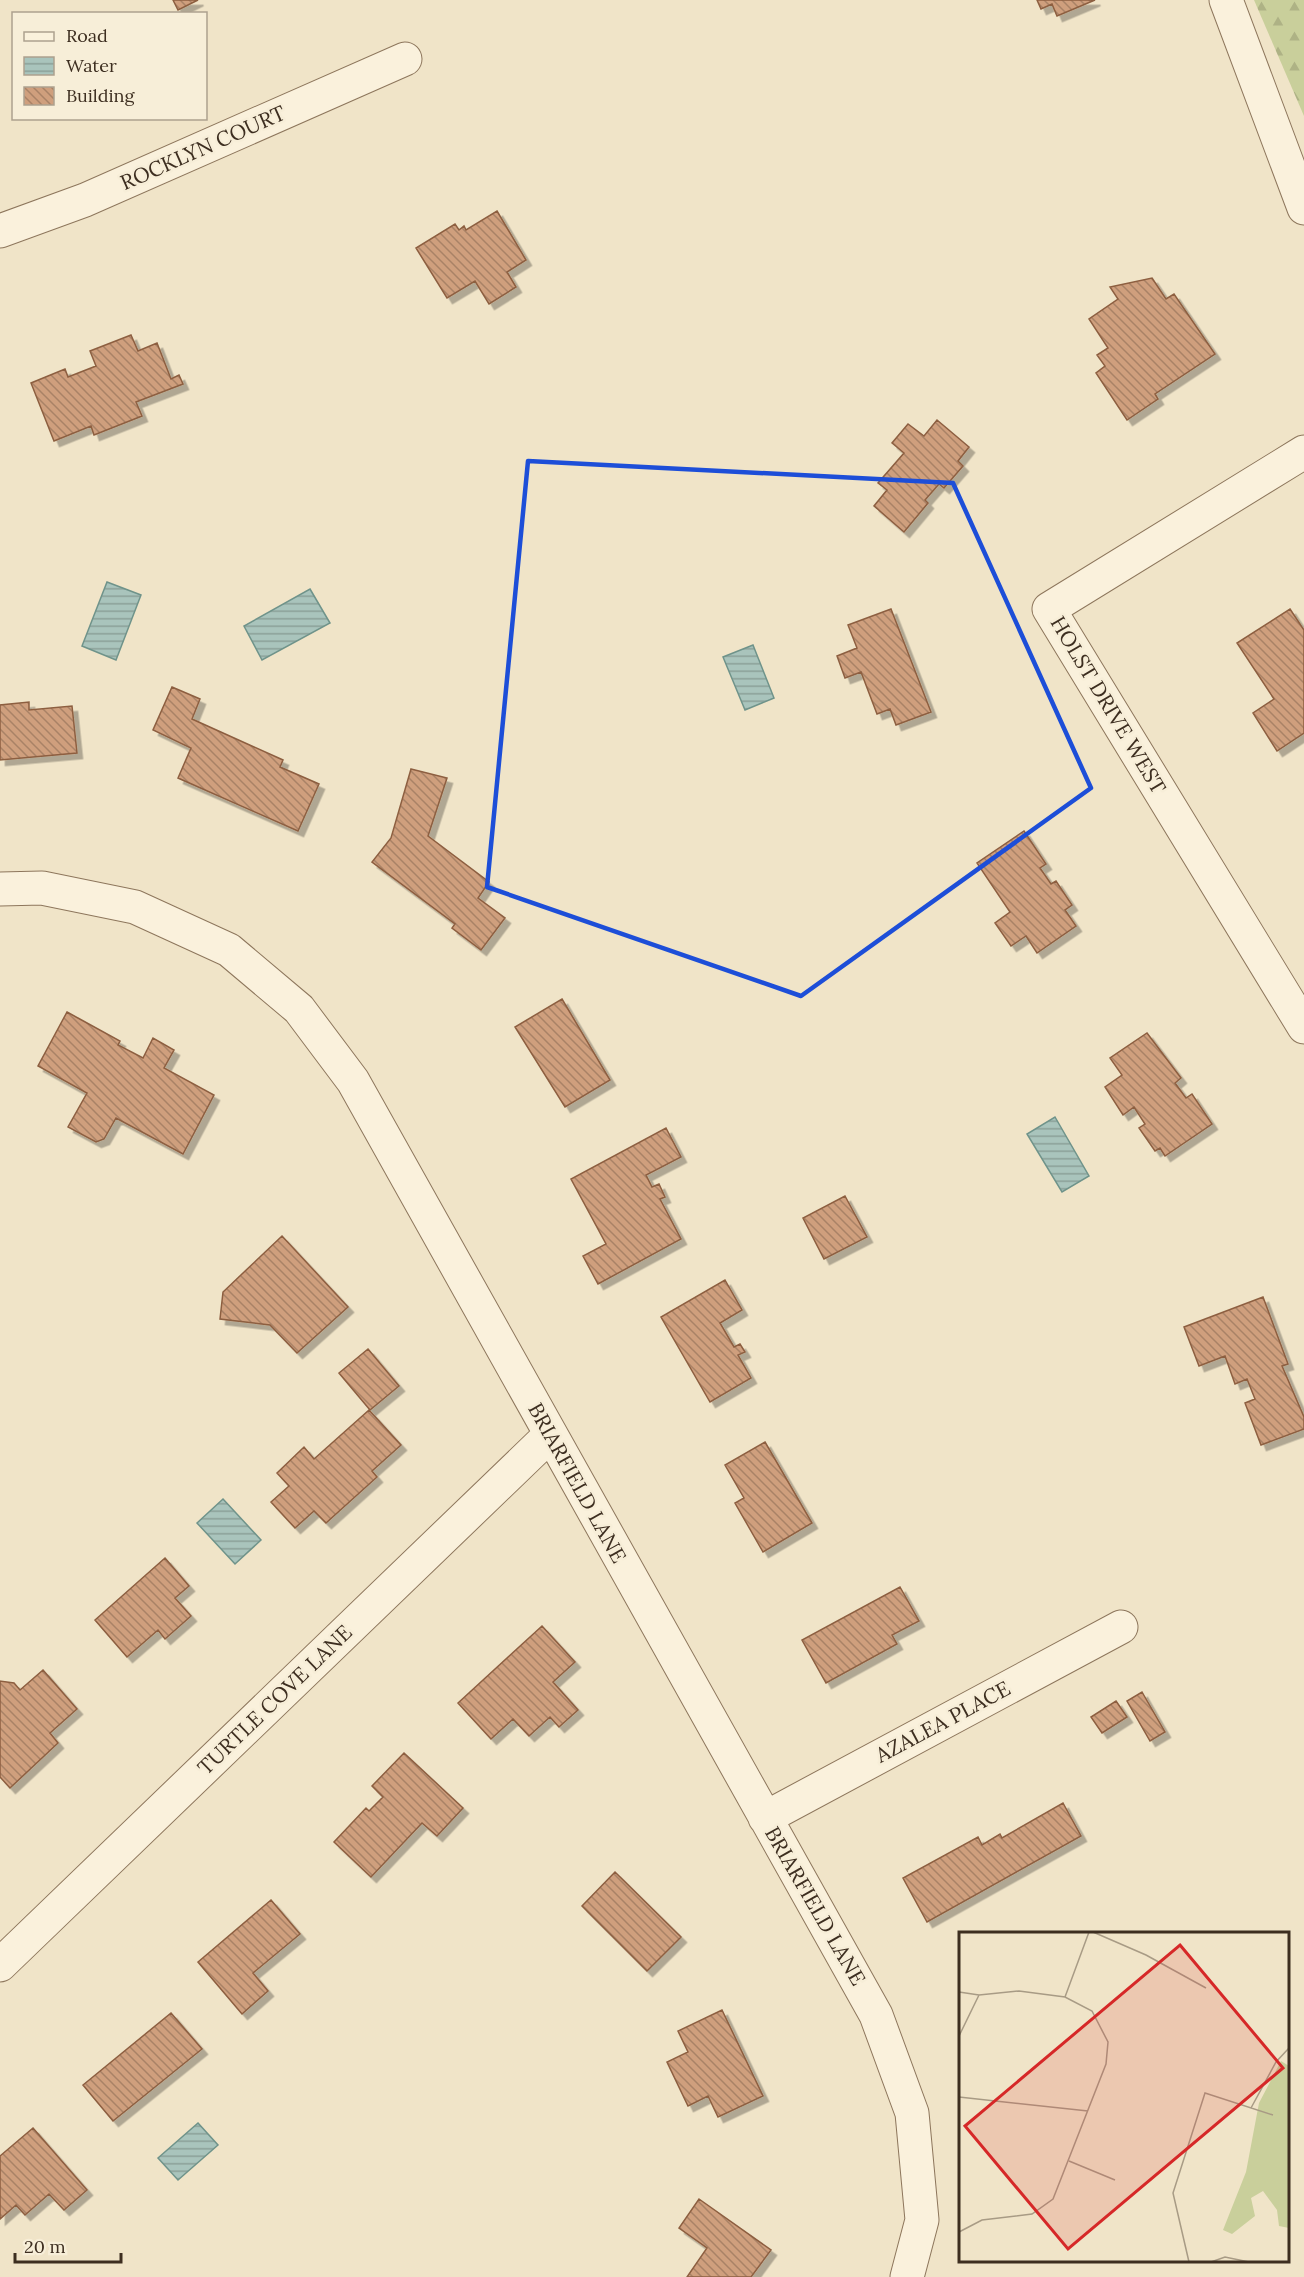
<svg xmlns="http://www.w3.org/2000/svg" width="1304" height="2277" viewBox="0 0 1304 2277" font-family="Lora,serif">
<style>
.forest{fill:url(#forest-firs)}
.water{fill:url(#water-rules);stroke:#6f938a;stroke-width:1.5}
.building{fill:url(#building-back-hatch);stroke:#8d5f41;stroke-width:1.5;filter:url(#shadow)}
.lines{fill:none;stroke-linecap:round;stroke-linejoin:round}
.minor-casing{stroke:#8d765c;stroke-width:35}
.minor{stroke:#faf1dc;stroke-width:33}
.marked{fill:none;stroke:#1d4ed8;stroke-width:4.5;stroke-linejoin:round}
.labels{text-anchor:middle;stroke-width:5;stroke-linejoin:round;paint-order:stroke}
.street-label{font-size:21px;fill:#3d2e20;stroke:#f7eed8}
.inset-road{fill:none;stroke:#a89b85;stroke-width:1.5}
.view{fill:#d62828;fill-opacity:0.15;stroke:#d62828;stroke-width:3}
.inset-edge{fill:none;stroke:#3d2e20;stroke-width:3}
</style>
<defs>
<pattern id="forest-firs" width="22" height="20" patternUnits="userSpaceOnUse" patternTransform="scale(1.5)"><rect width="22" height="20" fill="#c9cf9b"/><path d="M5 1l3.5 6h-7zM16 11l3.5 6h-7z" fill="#aeb285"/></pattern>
<pattern id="water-rules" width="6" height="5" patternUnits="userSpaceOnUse" patternTransform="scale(1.5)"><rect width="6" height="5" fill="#a9c4bc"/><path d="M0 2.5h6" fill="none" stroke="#8ba098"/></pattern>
<pattern id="building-back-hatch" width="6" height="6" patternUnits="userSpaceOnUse" patternTransform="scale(1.5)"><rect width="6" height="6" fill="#cf9f7d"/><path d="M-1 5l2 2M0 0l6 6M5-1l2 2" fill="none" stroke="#a98266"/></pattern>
<filter id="shadow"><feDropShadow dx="5.5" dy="5.5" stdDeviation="0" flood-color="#0004"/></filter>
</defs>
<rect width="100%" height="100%" fill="#f0e4c8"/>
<path class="forest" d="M1254,0H1304V116Z"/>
<path class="water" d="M107,582L141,595L116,660L82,646Z
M310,589L330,623L262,660L244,626Z
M753,645L774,698L745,710L723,657Z
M1055,1117L1089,1176L1062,1192L1027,1134Z
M223,1499L261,1540L235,1564L197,1523Z
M198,2123L218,2145L178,2180L158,2158Z"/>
<path class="building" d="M173,0H198L178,10Z
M1037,0H1095L1057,16L1052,4L1041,9Z
M497,211L526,260L507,272L516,287L489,304L475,281L447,298L416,248L455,224L459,230L464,226L466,230Z
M1152,278L1166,299L1174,294L1215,354L1155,394L1158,399L1127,420L1096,373L1105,366L1097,355L1108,348L1089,319L1118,299L1110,287Z
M131,335L138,351L157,343L171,379L179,375L183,384L136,402L142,416L94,435L91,426L54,441L31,383L65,369L68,377L96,366L90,351Z
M937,420L969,447L958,461L963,466L944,488L939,484L925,500L928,503L904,532L874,506L887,490L878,483L904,453L892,443L908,424L924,436Z
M891,609L931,712L896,725L890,709L877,714L861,672L845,678L837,656L857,648L848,625Z
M1290,609L1304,630V733L1277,751L1253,713L1274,699L1237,643Z
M172,687L200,699L192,719L283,760L280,767L319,784L298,831L178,778L191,748L153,730Z
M29,702V710L72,706L77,753L0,760V705Z
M411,769L447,778L428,836L489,882L478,898L505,918L481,950L452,928L455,924L372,862L391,838Z
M1024,831L1046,864L1040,868L1051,884L1056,881L1072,905L1065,910L1076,926L1037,953L1026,936L1011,946L995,923L1010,912L977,863Z
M562,999L610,1080L565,1107L515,1027Z
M67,1012L120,1041L118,1045L143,1058L153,1038L174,1050L164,1068L214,1095L183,1154L116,1118L104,1139L96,1142L68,1127L87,1093L38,1066Z
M1147,1033L1181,1078L1175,1083L1186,1098L1192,1094L1212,1124L1165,1156L1160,1148L1155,1151L1139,1128L1145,1124L1134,1107L1123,1115L1105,1087L1122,1075L1110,1058Z
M666,1128L681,1157L646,1175L652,1187L659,1184L665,1197L660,1199L681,1239L598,1284L583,1256L606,1244L571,1179Z
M845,1196L867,1237L824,1259L803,1218Z
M282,1236L348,1307L297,1353L270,1325L220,1319L223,1292Z
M725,1280L742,1310L720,1323L734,1347L740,1344L745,1352L738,1355L751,1378L710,1402L661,1317Z
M1263,1297L1288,1364L1282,1366L1304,1417V1429L1261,1445L1245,1403L1255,1399L1247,1379L1235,1384L1225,1356L1199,1366L1184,1327Z
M368,1349L399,1386L370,1410L339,1373Z
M369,1410L401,1445L372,1471L377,1477L326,1523L314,1511L295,1528L271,1502L289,1486L277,1473L304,1447L314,1459Z
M765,1442L812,1523L763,1552L735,1503L744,1498L725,1465Z
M165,1558L189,1586L175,1598L191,1616L165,1639L158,1630L127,1657L95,1620Z
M900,1587L919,1621L892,1635L897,1644L826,1683L802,1640Z
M542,1626L575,1662L553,1682L578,1710L559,1727L550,1717L529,1736L513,1719L491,1739L458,1703Z
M43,1670L77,1709L50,1733L58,1743L10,1788L0,1777V1681L14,1683L20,1690Z
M1142,1692L1165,1732L1150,1741L1127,1701Z
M1116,1701L1127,1717L1102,1733L1091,1717Z
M404,1753L463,1808L437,1836L422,1823L371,1877L334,1842L366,1808L369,1811L383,1797L372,1786Z
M1063,1803L1081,1836L927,1922L903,1878L978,1837L982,1845L1000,1834L1002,1838Z
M615,1872L681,1937L647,1971L582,1906Z
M271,1900L300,1934L253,1973L268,1991L242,2014L198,1962Z
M722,2010L763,2096L718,2117L708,2096L688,2106L667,2062L688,2052L678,2031Z
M171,2013L202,2049L113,2121L83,2085Z
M33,2128L87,2190L64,2210L49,2194L25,2215L16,2205L0,2219V2156Z
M699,2199L771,2250L751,2277H687L707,2248L679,2228Z"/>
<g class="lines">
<g class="minor-casing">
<path id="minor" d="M1226,0L1304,208
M0,231L85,200L405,59
M1304,452L1049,609L1304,1027
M0,889L42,888L135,907L229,950L299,1009L353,1081L876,2015L912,2113L922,2220L907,2277
M765,1818L1121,1627
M0,1965L550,1435"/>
</g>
<use href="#minor" class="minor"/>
</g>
<path class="marked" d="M528,461L953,483L1091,788L801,996L487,887Z"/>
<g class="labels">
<g class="street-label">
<text transform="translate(203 148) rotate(-24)" y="7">ROCKLYN COURT</text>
<text transform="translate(1108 705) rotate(59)" y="7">HOLST DRIVE WEST</text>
<text transform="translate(577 1483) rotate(61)" y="7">BRIARFIELD LANE</text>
<text transform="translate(275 1700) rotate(-44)" y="7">TURTLE COVE LANE</text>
<text transform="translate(943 1722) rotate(-28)" y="7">AZALEA PLACE</text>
<text transform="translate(815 1906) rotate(60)" y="7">BRIARFIELD LANE</text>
</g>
</g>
<g transform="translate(959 1932)">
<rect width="330" height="330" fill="#f0e4c8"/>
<path d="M322,129L330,134V296L320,294L318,278L304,259L292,266L296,284L273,302L264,298L287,240L300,171Z" fill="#c9cf9b"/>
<path class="inset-road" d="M134,0L187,23L247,56M0,60L20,63L60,59L106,65L133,79L149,110L147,132L94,267L73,282L23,288L0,300M106,65L130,0M0,104L20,63M0,165L129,179M292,176L317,130L330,116M110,229L156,248M230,330L214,261L246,161L314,183M252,330L266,325L290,330"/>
<path class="view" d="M221,13L324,136L109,317L6,194Z"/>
<rect width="330" height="330" class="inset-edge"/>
</g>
<rect x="12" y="12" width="195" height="108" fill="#f7eed8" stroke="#ada18e" stroke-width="1.5"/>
<rect x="24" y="32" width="30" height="9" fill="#faf1dc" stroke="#ada18e" stroke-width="1.5"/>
<text x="66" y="42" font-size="18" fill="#3d2e20">Road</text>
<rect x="24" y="57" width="30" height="18" fill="url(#water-rules)" stroke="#ada18e" stroke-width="1.5"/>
<text x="66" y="72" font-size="18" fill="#3d2e20">Water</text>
<rect x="24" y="87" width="30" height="18" fill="url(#building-back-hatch)" stroke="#ada18e" stroke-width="1.5"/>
<text x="66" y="102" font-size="18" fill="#3d2e20">Building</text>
<path d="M15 2253v9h106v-9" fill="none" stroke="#3d2e20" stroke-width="3"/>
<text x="24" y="2253" font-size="18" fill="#3d2e20" stroke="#f7eed8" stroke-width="4.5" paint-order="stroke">20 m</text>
</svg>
